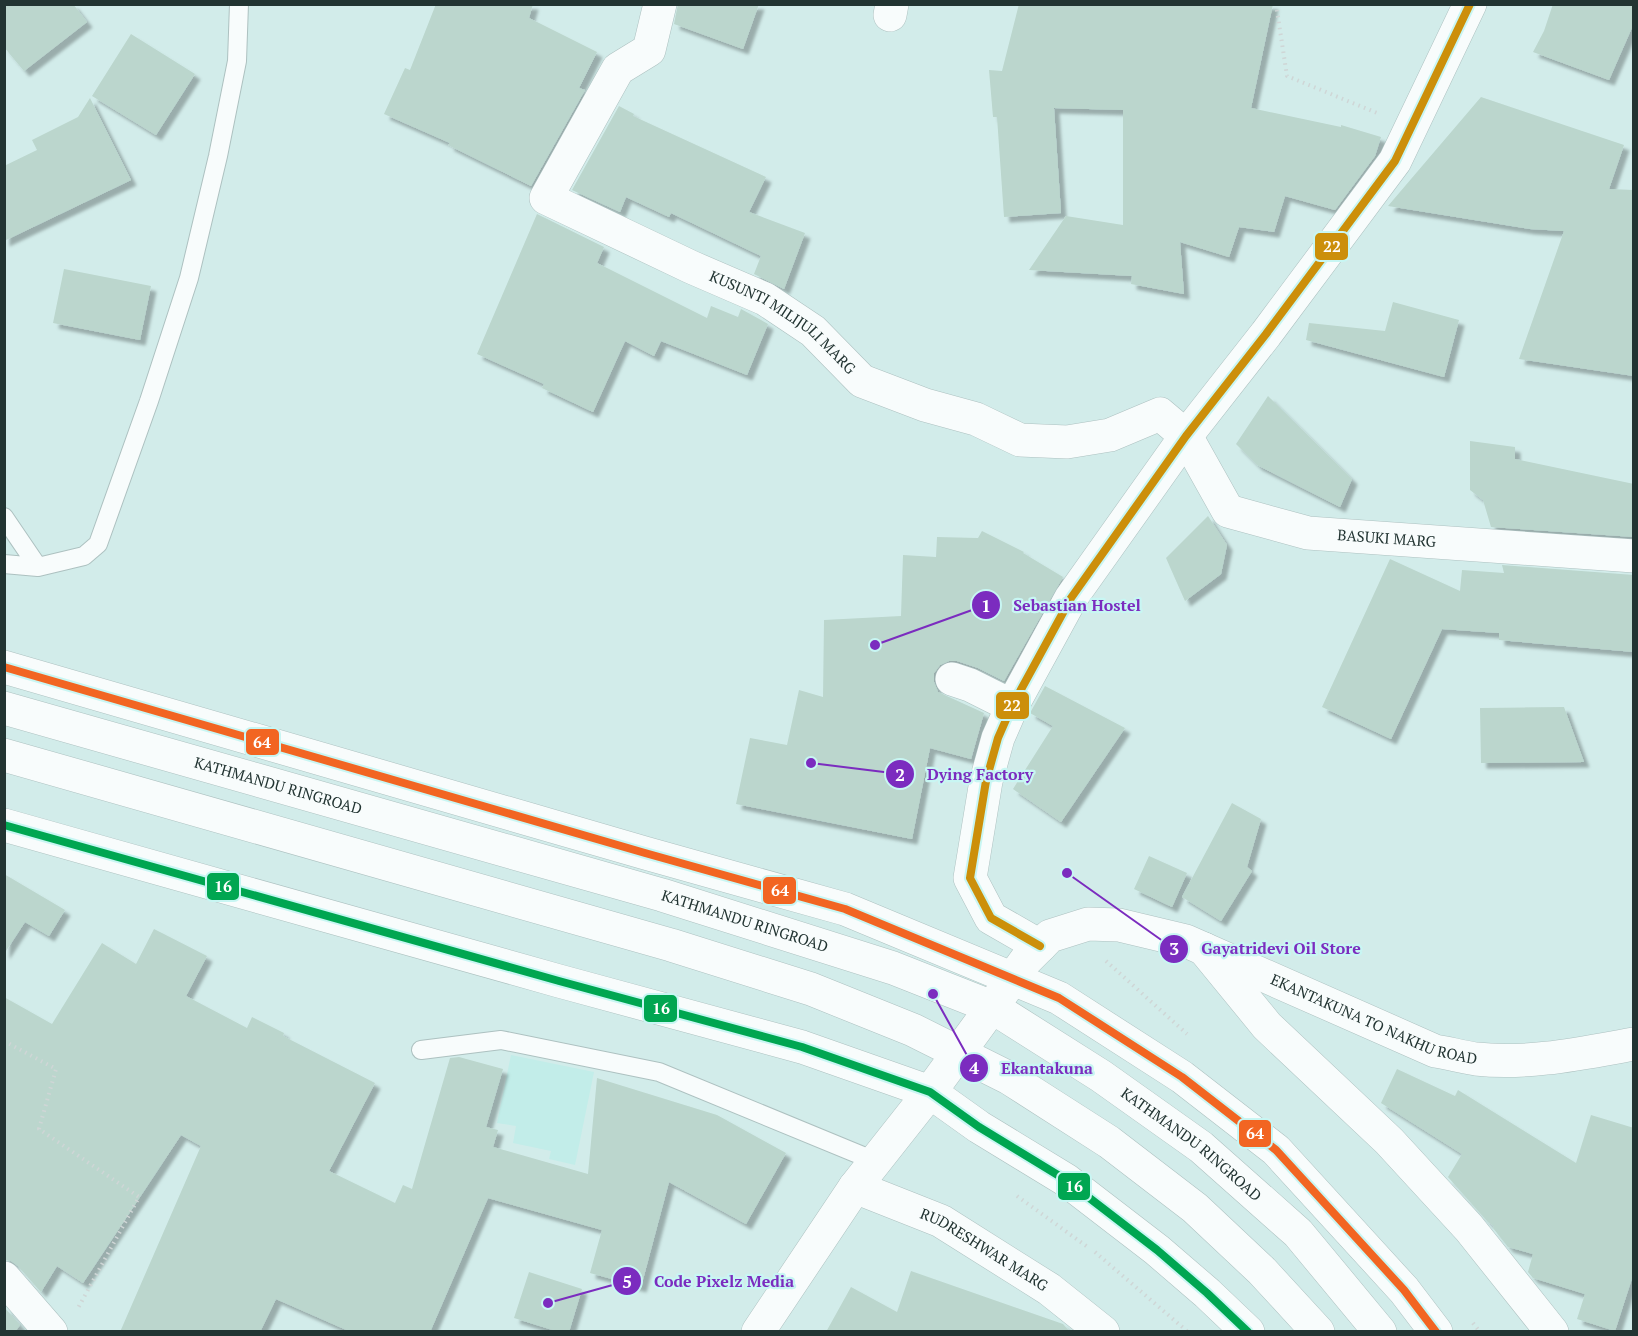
<svg xmlns="http://www.w3.org/2000/svg" width="1638" height="1336" viewBox="0 0 1638 1336" font-family="'PT Serif',serif">
<style>
.built{fill:#c2ede9}
.building{fill:#bbd6cd;filter:url(#shadow)}
.lines{fill:none;stroke-linecap:round;stroke-linejoin:round}
.service-casing{stroke:#adc1c0;stroke-width:20}
.minor-casing{stroke:#adc1c0;stroke-width:34}
.secondary-casing{stroke:#adc1c0;stroke-width:34}
.primary-casing{stroke:#adc1c0;stroke-width:34}
.trunk-casing{stroke:#adc1c0;stroke-width:34}
.path{stroke:#cfd6d6;stroke-width:4;stroke-dasharray:1.5 4.5;stroke-linecap:butt}
.service{stroke:#f8fcfc;stroke-width:18}
.minor{stroke:#f8fcfc;stroke-width:33}
.secondary{stroke:#f8fcfc;stroke-width:33}
.primary{stroke:#f8fcfc;stroke-width:33}
.trunk{stroke:#f8fcfc;stroke-width:33}
.bus-1-casing{stroke:#c8f6f3;stroke-width:12}
.bus-2-casing{stroke:#c8f6f3;stroke-width:12}
.bus-3-casing{stroke:#c8f6f3;stroke-width:12}
.bus-1{stroke:#f26522;stroke-width:8}
.bus-2{stroke:#00a651;stroke-width:8}
.bus-3{stroke:#cc8f0a;stroke-width:8}
.labels{text-anchor:middle;stroke-width:4.5;stroke-linejoin:round;paint-order:stroke}
.street-label{font-size:15px;fill:#223432;stroke:#c8f6f3}
.leader{fill:none;stroke:#7b2cbf;stroke-width:2}
.callout-dot{fill:#7b2cbf;stroke:#c8f6f3;stroke-width:2}
.mark-label{font-size:18px;text-anchor:middle;font-weight:bold;fill:#fff}
.callout-label{font-size:16px;text-anchor:middle;font-weight:bold;fill:#7b2cbf;stroke:#c8f6f3;stroke-width:4.5;stroke-linejoin:round;paint-order:stroke}
.line-badge{stroke:#c8f6f3;stroke-width:2}
.badge-label{font-size:16px;text-anchor:middle;font-weight:bold;fill:#fff}
</style>
<defs>
<filter id="shadow"><feDropShadow dx="5.5" dy="5.5" stdDeviation="1.5" flood-color="#0004"/></filter>
</defs>
<rect width="100%" height="100%" fill="#d2ecea"/>
<path class="built" d="M511,1055L594,1072L575,1165L549,1159L551,1151L513,1143L516,1126L497,1123Z"/>
<path class="building" d="M4,4H73L87,22L24,71L4,47Z
M436,4H533L529,18L597,52L579,88L585,90L531,186L448,145L450,143L384,114L405,68L410,70Z
M678,4H759L743,49L674,24Z
M1019,4H1273L1251,108L1341,127V125L1381,137L1375,156L1335,210L1285,196L1274,232L1239,227L1229,257L1180,242L1184,294L1131,284L1132,276L1029,270L1066,216L1123,225V110L1054,108L1061,213L1004,217L997,117H993L989,70L1002,71Z
M1553,4H1634V23L1609,80L1533,52L1544,31Z
M131,34L195,74L156,135L92,96Z
M1481,97L1624,145L1609,189L1634,190V376L1519,359L1564,231L1530,229L1388,206Z
M90,98L131,180L4,241V166L37,150L32,140L78,117Z
M619,106L634,114L633,116L766,177L749,212L805,233L784,289L754,274L761,256L671,213L669,217L626,197L620,212L572,190Z
M537,214L604,247L597,263L707,318L711,306L738,317L741,309L768,324L747,375L661,341L654,356L625,341L593,412L542,388L544,384L477,354Z
M64,269L151,286L140,340L53,323Z
M1393,302L1459,320L1444,377L1306,340L1309,323L1385,331Z
M1268,396L1352,479L1340,507L1257,465L1236,444Z
M1470,441L1515,447V459L1634,484V537L1491,527L1483,500L1470,490Z
M1208,516L1227,545L1221,574L1185,601L1166,558Z
M982,531L1024,552L1023,553L1063,577L1004,681L978,668L957,661H949L940,665L934,673V682L938,692L984,713L971,759L930,748L912,839L736,804L750,738L787,745L799,690L823,697L824,620L901,616L903,555L936,557L937,537L978,538Z
M1390,559L1460,591L1462,570L1504,573L1502,565L1634,575V652L1499,640V633L1442,629L1391,739L1322,707Z
M1045,686L1125,728L1061,822L1013,789L1053,726L1030,713Z
M1564,707L1584,762L1481,763L1480,708Z
M1232,803L1261,819L1247,867L1252,871L1221,921L1182,897Z
M1149,856L1187,873L1172,907L1134,889Z
M4,874L65,910L49,936L25,922L4,954Z
M154,929L207,956L186,996L247,1028L252,1017L284,1033L283,1036L375,1083L329,1171L395,1203L403,1185L412,1189L450,1058L459,1057L503,1069L486,1127L498,1130L493,1147L588,1174L597,1078L717,1115L786,1153L746,1224L669,1182L641,1287L590,1273L602,1230L488,1198L430,1332H351L276,1299L260,1332H120L201,1146L181,1135L83,1283L57,1266L41,1292L18,1266L11,1261L4,1260V997L52,1024L102,943L136,964Z
M1397,1069L1455,1096L1458,1090L1576,1163L1591,1115L1634,1128V1272L1615,1331L1577,1319L1585,1294L1533,1278L1528,1272L1533,1254L1508,1247L1493,1228L1494,1226L1488,1222L1448,1177L1462,1154L1381,1103Z
M911,1271L1063,1324L1070,1332H826L851,1287L897,1312Z
M529,1272L582,1289L569,1332H559L514,1318Z
M4,1307L20,1325L15,1332H4Z"/>
<g class="lines">
<g class="service-casing">
<path id="service" d="M4,517L38,567
M4,564L38,567L84,556L98,544L149,401L189,278L218,156L237,61L239,4
M421,1050L501,1040L659,1072L875,1161"/>
</g>
<g class="minor-casing">
<g id="minor">
<path id="s1" d="M660,4L649,50L618,69L546,198L691,267L765,299L813,331L862,381L925,405L976,419L1020,440L1067,442L1110,435L1160,414L1186,436L1228,511L1308,533L1634,556"/>
<path d="M890,15L892,4"/>
<path d="M952,679L970,685L1012,706"/>
<path d="M1040,946L991,918L970,878L986,781L998,738L1012,706L1071,598L1186,436L1266,334L1395,161L1470,4"/>
<path d="M1204,949L1267,1026L1389,1141L1469,1228L1552,1332"/>
<path id="s2" d="M855,1187L941,1221L1049,1289L1103,1332"/>
<path d="M4,1278L51,1332"/>
</g>
</g>
<g class="secondary-casing">
<g id="secondary">
<path id="s3" d="M992,1007L1026,960L1050,936L1088,924L1119,925L1186,941L1435,1051C1448,1053 1462,1057 1476,1059C1528,1065 1583,1053 1634,1044"/>
</g>
</g>
<g class="primary-casing">
<path id="primary" d="M4,667L645,853L845,909L1059,998L1182,1077L1276,1150L1404,1290L1436,1332
M4,825L559,981L802,1047L930,1092L979,1127L1066,1180L1157,1250L1207,1293L1248,1332
M758,1332L855,1187L930,1092L992,1007"/>
</g>
<g class="trunk-casing">
<g id="trunk">
<path id="s4" d="M4,708L662,895L893,968L992,1007L1101,1076L1201,1147L1298,1233L1380,1332"/>
<path d="M4,755L671,945L811,989L913,1030L1009,1078L1109,1142L1195,1208L1262,1271L1318,1332"/>
</g>
</g>
<path class="path" d="M1276,4L1287,76L1377,113
M1106,961L1187,1034
M4,1041L56,1069L39,1129L139,1197L78,1308
M1017,1196L1089,1248
M1095,1252L1188,1332
M1473,1323L1480,1332"/>
<use href="#service" class="service"/>
<use href="#minor" class="minor"/>
<use href="#secondary" class="secondary"/>
<use href="#primary" class="primary"/>
<use href="#trunk" class="trunk"/>
<g class="bus-1-casing">
<path id="bus-1" d="M4,667L645,853L845,909L1059,998L1182,1077L1276,1150L1404,1290L1436,1332"/>
</g>
<g class="bus-2-casing">
<path id="bus-2" d="M4,825L559,981L802,1047L930,1092L979,1127L1066,1180L1157,1250L1207,1293L1248,1332"/>
</g>
<g class="bus-3-casing">
<path id="bus-3" d="M1040,946L991,918L970,878L986,781L998,738L1012,706L1071,598L1186,436L1266,334L1395,161L1470,4"/>
</g>
<use href="#bus-1" class="bus-1"/>
<use href="#bus-2" class="bus-2"/>
<use href="#bus-3" class="bus-3"/>
</g>
<g class="labels">
<g class="street-label">
<text dy="5" stroke="none"><textPath href="#s1" startOffset="500">KUSUNTI MILIJULI MARG</textPath></text>
<text dy="5" stroke="none"><textPath href="#s1" startOffset="1196">BASUKI MARG</textPath></text>
<text dy="5" stroke="none"><textPath href="#s4" startOffset="285">KATHMANDU RINGROAD</textPath></text>
<text dy="5" stroke="none"><textPath href="#s4" startOffset="771">KATHMANDU RINGROAD</textPath></text>
<text dy="5" stroke="none"><textPath href="#s3" startOffset="436">EKANTAKUNA TO NAKHU ROAD</textPath></text>
<text dy="5" stroke="none"><textPath href="#s4" startOffset="1275">KATHMANDU RINGROAD</textPath></text>
<text dy="5" stroke="none"><textPath href="#s2" startOffset="144">RUDRESHWAR MARG</textPath></text>
</g>
</g>
<path class="leader" d="M875 645L986 605M811 763L900 774M1067 873L1174 949M933 994L974 1068M548 1303L627 1281"/>
<g class="callout-dot">
<circle cx="875" cy="645" r="6"/>
<circle cx="811" cy="763" r="6"/>
<circle cx="1067" cy="873" r="6"/>
<circle cx="933" cy="994" r="6"/>
<circle cx="548" cy="1303" r="6"/>
<circle cx="986" cy="605" r="15"/>
<circle cx="900" cy="774" r="15"/>
<circle cx="1174" cy="949" r="15"/>
<circle cx="974" cy="1068" r="15"/>
<circle cx="627" cy="1281" r="15"/>
</g>
<g class="mark-label">
<text x="986" y="612">1</text>
<text x="900" y="781">2</text>
<text x="1174" y="955">3</text>
<text x="974" y="1074">4</text>
<text x="627" y="1288">5</text>
</g>
<g class="callout-label">
<text x="1077" y="611">Sebastian Hostel</text>
<text x="980" y="780">Dying Factory</text>
<text x="1281" y="954">Gayatridevi Oil Store</text>
<text x="1047" y="1074">Ekantakuna</text>
<text x="724" y="1287">Code Pixelz Media</text>
</g>
<g class="line-badge">
<rect x="1314" y="232" width="35" height="29" rx="6" fill="#cc8f0a"/>
<rect x="995" y="691" width="35" height="29" rx="6" fill="#cc8f0a"/>
<rect x="245" y="728" width="35" height="28" rx="6" fill="#f26522"/>
<rect x="206" y="872" width="34" height="29" rx="6" fill="#00a651"/>
<rect x="762" y="876" width="35" height="29" rx="6" fill="#f26522"/>
<rect x="643" y="994" width="35" height="29" rx="6" fill="#00a651"/>
<rect x="1238" y="1119" width="34" height="29" rx="6" fill="#f26522"/>
<rect x="1057" y="1172" width="34" height="29" rx="6" fill="#00a651"/>
</g>
<g class="badge-label">
<text x="1332" y="252">22</text>
<text x="1012" y="711">22</text>
<text x="262" y="748">64</text>
<text x="223" y="892">16</text>
<text x="780" y="896">64</text>
<text x="661" y="1014">16</text>
<text x="1255" y="1139">64</text>
<text x="1074" y="1192">16</text>
</g>
<rect width="1638" height="1336" fill="none" stroke="#223432" stroke-width="12"/>
</svg>
